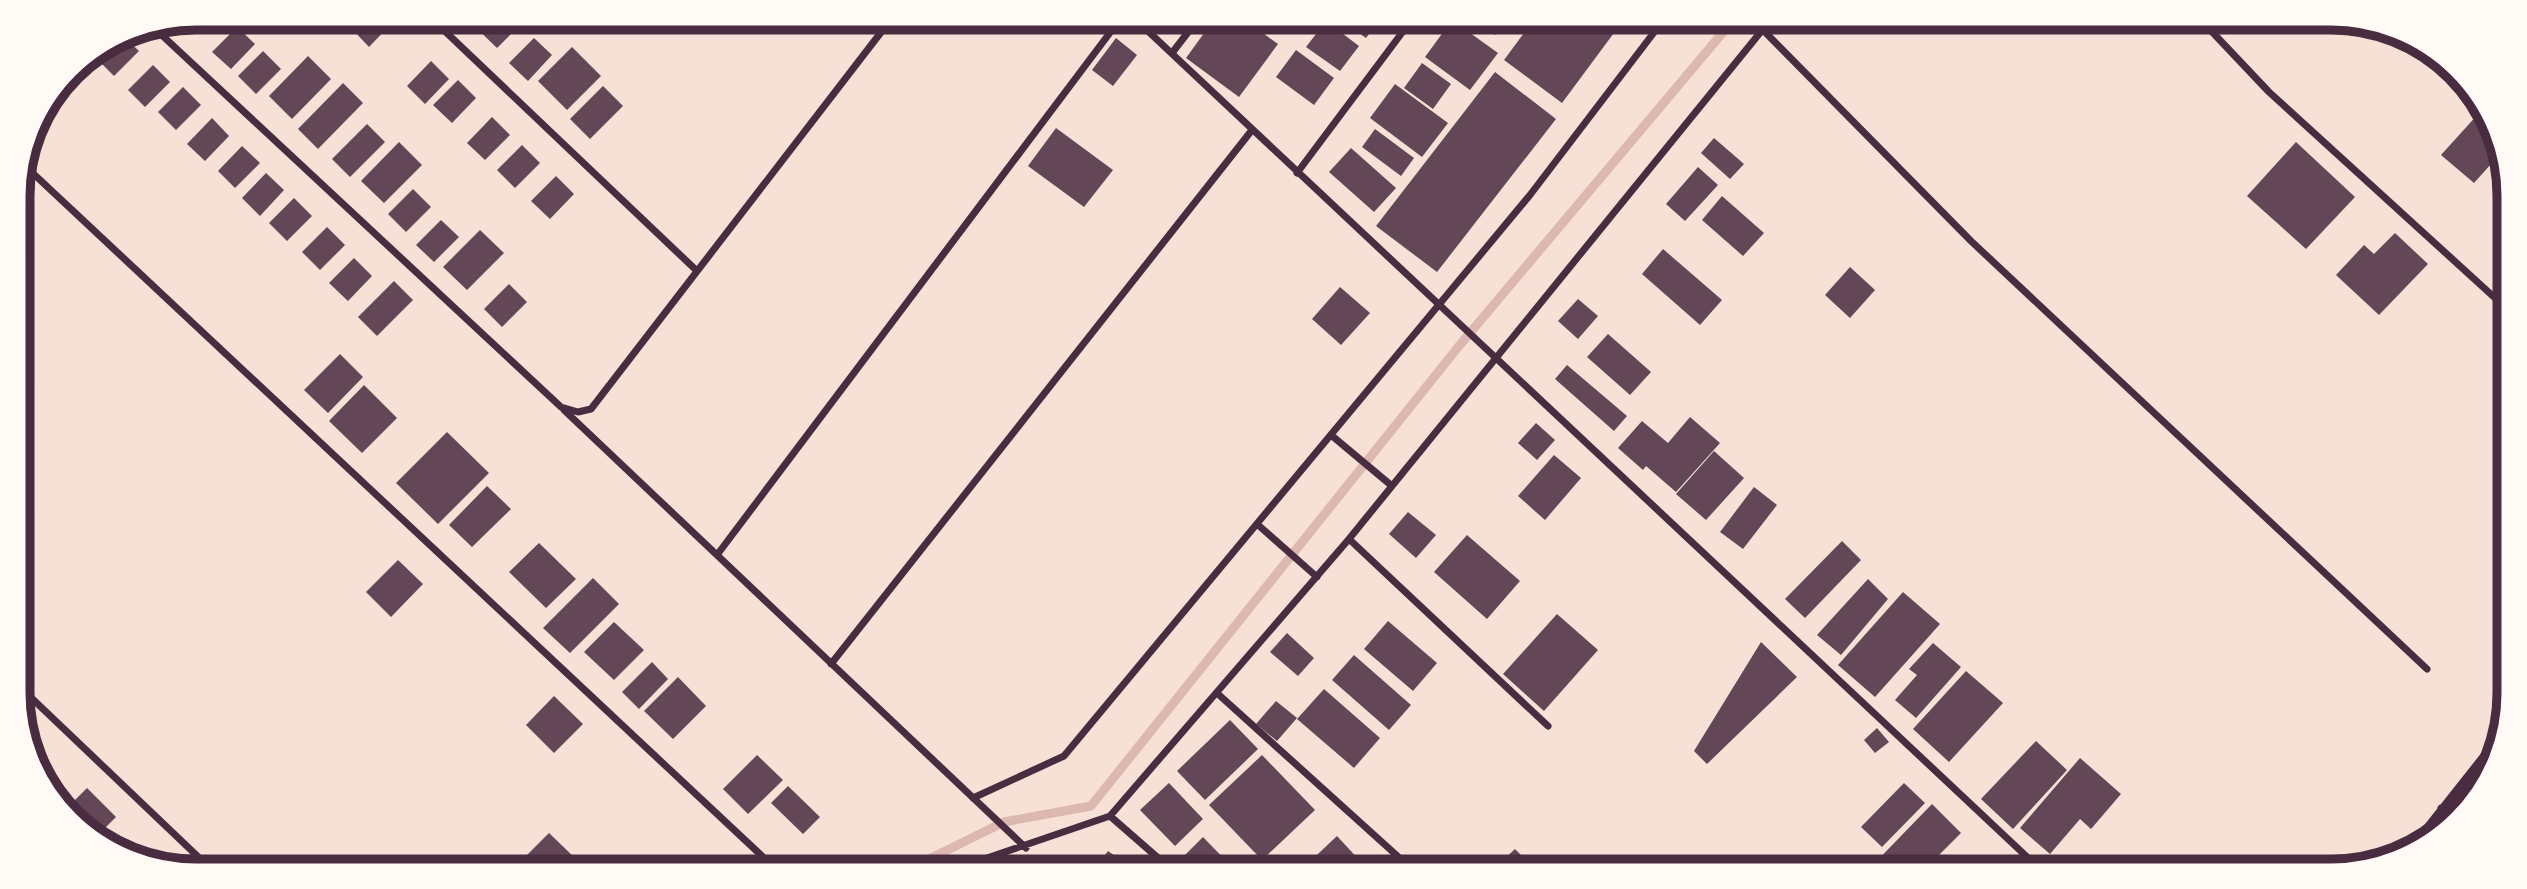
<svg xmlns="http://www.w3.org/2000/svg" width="2527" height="889" viewBox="0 0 2527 889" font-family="Jost,sans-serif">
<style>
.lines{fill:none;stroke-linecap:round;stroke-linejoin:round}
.stream{stroke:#dcb8b0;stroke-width:9}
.building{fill:#644757}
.minor{stroke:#4a2c40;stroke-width:7}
.rim{fill:none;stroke:#4a2c40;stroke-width:9}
</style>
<rect width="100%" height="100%" fill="#f7e1d7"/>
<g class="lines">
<path class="stream" d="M905,871L1004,822L1091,806L1459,346L1735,18"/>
</g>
<path class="building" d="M192,18H225L209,34Z
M363,18H390L394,21L369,47L352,29Z
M466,18H527L497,48Z
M1215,18H1242L1278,44L1239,97L1186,58Z
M1258,18H1287L1277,31Z
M1337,18H1381L1366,38Z
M1471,18H1508L1495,35Z
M1535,18H1625L1562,103L1504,60Z
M2045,18H2075L2060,32Z
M1452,20L1498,53L1470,90L1425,57Z
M1326,21L1359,46L1340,71L1306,47Z
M237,27L255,44L231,69L212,52Z
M122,35L139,51L114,76L96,58Z
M534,38L552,55L528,81L509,63Z
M1116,38L1137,55L1113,86L1092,70Z
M572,47L601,76L567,110L538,81Z
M1296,50L1334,78L1314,105L1276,77Z
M263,51L281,69L256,94L238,76Z
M308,56L331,79L292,119L269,96Z
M431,61L449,79L425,104L407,86Z
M1422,63L1451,84L1433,109L1404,88Z
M153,65L170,82L145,107L128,90Z
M1495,72L1556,119L1437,272L1376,226Z
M458,80L476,98L452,123L433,105Z
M343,83L363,103L318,149L298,129Z
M1395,84L1448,123L1422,157L1370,118Z
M603,86L623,106L590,139L570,119Z
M183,87L201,105L176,130L158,112Z
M2479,113L2500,154L2474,183L2441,155Z
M492,117L510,135L485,160L467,143Z
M212,118L229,136L205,161L187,144Z
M367,124L385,142L350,177L332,159Z
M1056,128L1113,170L1084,207L1028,166Z
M1375,129L1414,158L1401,176L1362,147Z
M1714,138L1744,164L1730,179L1701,153Z
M399,142L422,165L384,203L361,181Z
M2296,142L2355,197L2306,249L2247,196Z
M522,145L540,163L515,188L497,170Z
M242,146L260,163L235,188L218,171Z
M1351,148L1396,188L1374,212L1329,172Z
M1698,167L1718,185L1685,221L1666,204Z
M266,173L284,190L260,216L242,198Z
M556,176L574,194L550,219L531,201Z
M413,189L431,207L406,232L388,214Z
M1722,196L1764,233L1743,256L1702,220Z
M294,198L312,216L287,241L269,223Z
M441,220L459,237L434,262L416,245Z
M327,227L345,245L320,270L302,252Z
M480,230L504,253L467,290L443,267Z
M2395,233L2428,264L2379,315L2336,275L2364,245L2374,254Z
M1663,249L1722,300L1700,325L1642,274Z
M354,258L372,276L348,301L329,283Z
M1850,267L1875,290L1850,318L1825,295Z
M394,281L413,300L377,336L358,317Z
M509,284L527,302L502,327L484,309Z
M1340,287L1370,313L1341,345L1312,319Z
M1578,299L1598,316L1578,339L1558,321Z
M1608,334L1651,372L1630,395L1587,357Z
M340,354L363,377L328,413L304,390Z
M1567,365L1627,416L1614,431L1555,379Z
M364,385L397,418L362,453L329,421Z
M1690,417L1720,443L1676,492L1646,466L1643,470L1618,448L1642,421L1668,443Z
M1536,423L1555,440L1537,460L1518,443Z
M447,432L489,473L438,524L396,483Z
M1714,451L1744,478L1706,520L1676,494Z
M1554,455L1581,478L1545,520L1518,496Z
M487,486L511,509L472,547L449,525Z
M1754,487L1777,505L1743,549L1720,532Z
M1408,512L1436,535L1416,558L1389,534Z
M1467,535L1520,581L1487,619L1434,572Z
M1842,541L1861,560L1805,618L1785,599Z
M539,543L576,579L546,608L509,572Z
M398,560L423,584L391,617L366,592Z
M593,578L619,604L570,653L543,628Z
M1868,579L1888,599L1841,655L1817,635Z
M1903,592L1940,624L1875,697L1838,665Z
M1557,614L1598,650L1544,711L1503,674Z
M1388,621L1437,663L1413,691L1364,649Z
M614,622L644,650L614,680L584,652Z
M1287,633L1314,658L1298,676L1270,652Z
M1761,642L1797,677L1707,764L1694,751Z
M1933,643L1961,667L1916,718L1895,700L1917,675L1909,669Z
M1354,655L1411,705L1389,730L1332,680Z
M652,662L668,679L639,709L622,692Z
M1966,671L2003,703L1949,762L1913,729Z
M678,677L706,706L673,739L644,711Z
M1324,689L1380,738L1354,768L1297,719Z
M554,696L583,724L554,753L526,725Z
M1276,701L1297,718L1277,741L1256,724Z
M1230,720L1258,749L1205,800L1177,771Z
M1877,728L1889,742L1875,753L1864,740Z
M2036,741L2067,770L2013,829L1981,799Z
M757,755L783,780L748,814L723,789Z
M1262,755L1315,810L1262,860L1209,805Z
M2080,758L2121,794L2091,829L2080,819L2050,854L2020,828Z
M1169,783L1203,819L1175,846L1140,810Z
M1904,783L1925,803L1882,847L1861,827Z
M788,786L820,817L803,834L771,803Z
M87,788L116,817L98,835L63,812Z
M1932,804L1961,833L1923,871H1867Z
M549,833L576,859L563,871H524L517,865Z
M1337,836L1362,863L1354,871H1305L1302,869Z
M1203,837L1236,871H1199L1184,856Z
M1515,849L1537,871H1491Z
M1108,851L1137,871H1093Z"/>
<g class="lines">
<path class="minor" d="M431,18L697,271
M1134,18L2042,871
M2199,18L2269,92L2506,308
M152,26L561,407L578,412L591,409L892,18
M1763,30L1971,241L2427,669
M1172,53L1199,18
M23,164L778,871
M1297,173L1413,18
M564,410L1026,848
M1331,435L1392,486
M1257,524L1317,577
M1349,539L1548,726
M717,555L1121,18
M831,664L1252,130
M21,688L213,871
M1218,694L1414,871
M973,798L1064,756L1530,195L1665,18
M2441,808L2453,817
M1110,816L1173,871
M2413,845L2500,735
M949,871L1110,816L1349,539L1772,18"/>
</g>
<path d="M0 0H2527V889H0ZM196 30H2331A166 166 0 0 1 2497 196V693A166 166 0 0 1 2331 859H196A166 166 0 0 1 30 693V196A166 166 0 0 1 196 30Z" fill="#fffaf5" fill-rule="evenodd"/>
<path class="rim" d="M196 30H2331A166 166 0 0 1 2497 196V693A166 166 0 0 1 2331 859H196A166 166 0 0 1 30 693V196A166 166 0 0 1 196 30Z"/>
</svg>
